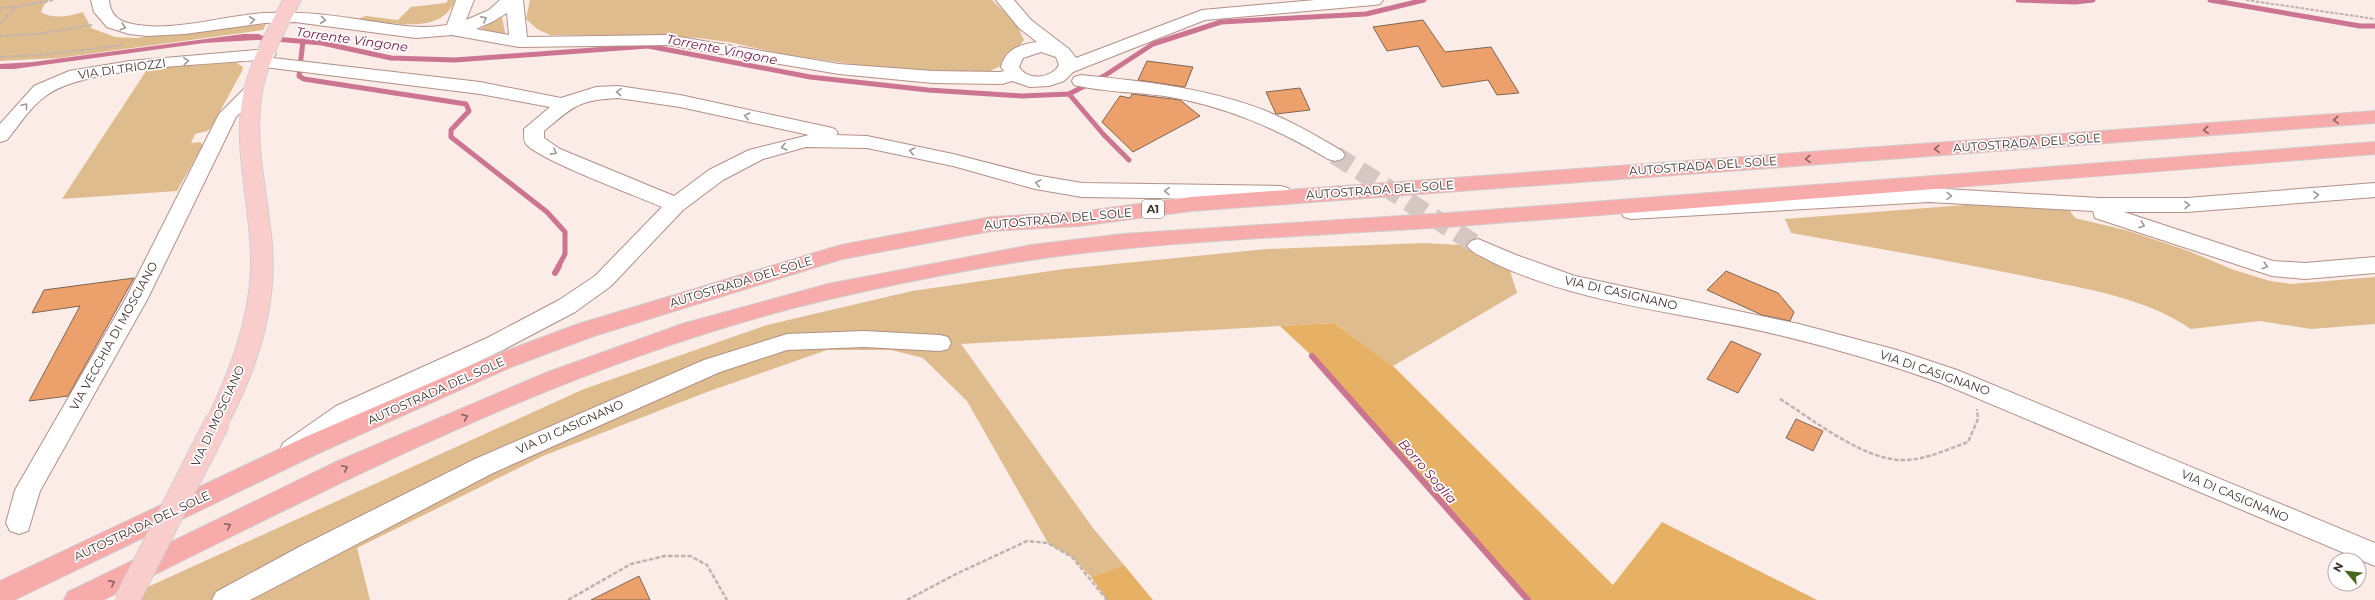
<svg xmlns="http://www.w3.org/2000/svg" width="2375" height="600" viewBox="0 0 2375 600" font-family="Montserrat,sans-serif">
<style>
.green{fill:#dfbc8e}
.forest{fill:#e6b164}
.water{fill:#cc7591}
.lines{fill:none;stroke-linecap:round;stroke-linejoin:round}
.stream-far1{stroke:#cc7591;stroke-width:5}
.stream{stroke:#cc7591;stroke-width:6}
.building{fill:#eca16c;stroke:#7f6553}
.minor-tunnel{stroke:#d6c7c3;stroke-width:19;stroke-dasharray:19 10;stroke-linecap:butt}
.minor-casing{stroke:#b29087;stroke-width:2}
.major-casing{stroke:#d1cecd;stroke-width:2}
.highway-casing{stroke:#d1cecd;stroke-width:2}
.path-far1{stroke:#c0b2ae;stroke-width:2;stroke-dasharray:3.5 1.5;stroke-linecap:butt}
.path{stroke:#c0b2ae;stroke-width:2.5;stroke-dasharray:4.5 2;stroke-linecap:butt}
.minor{fill:#fff;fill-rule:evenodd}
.major{fill:#facdcd;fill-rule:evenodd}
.highway{fill:#f7abab;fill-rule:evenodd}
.major-bridge-casing{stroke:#d1cecd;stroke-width:26;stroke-linecap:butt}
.major-bridge{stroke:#facdcd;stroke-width:24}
.oneway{stroke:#a09896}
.oneway2{stroke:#896260}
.labels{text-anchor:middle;stroke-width:3.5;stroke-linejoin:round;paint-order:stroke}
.shield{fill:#fff;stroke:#79706d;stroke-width:1}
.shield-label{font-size:11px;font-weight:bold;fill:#40322e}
.street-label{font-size:12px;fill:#40322e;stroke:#fff}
.water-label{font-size:13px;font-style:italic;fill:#7a1141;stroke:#fff}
</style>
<rect width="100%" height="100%" fill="#fbece8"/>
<path class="green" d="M0,0H49L44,5L41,12C54,20 69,16 83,12L91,28L115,37L136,38L266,24L263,30L59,58L0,61Z
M448,0H455C442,36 391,22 361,20L360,18L366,16L398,20L411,7L446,3Z
M530,0H992L1016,23L1024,40C1016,52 1008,51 1001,66L983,74L947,73L865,66L781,54L729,42L698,38L654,35H550L537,29L526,19Z
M502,17L506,38L472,34Z
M235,62L243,67L242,71L211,128L207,131L195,134L191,143L200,142L203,145L177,191L62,199L148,68Z
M2029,200L2066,205L2075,218L2129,231L2186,250L2234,270L2270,281L2291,284L2375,277V324L2311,329L2260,321L2191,329C2143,296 2080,288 2024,276C1947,260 1869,247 1791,233L1785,219Z
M1424,243L1478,246L1507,261L1517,293L1393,366L1334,323L961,344L1093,528L1124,565L1091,577L1072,557L1048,543L967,401L923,358L891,350H827L707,392L543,456L357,548L370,600H127L130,595L584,389L767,325L912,291L1064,269L1267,249Z"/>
<path class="forest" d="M1334,323L1393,366L1613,585L1662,522L1817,600H1528L1312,356L1280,326Z
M1124,565L1153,600H1107L1091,577Z"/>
<path class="water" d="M243,34H260L257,40L204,43L14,69H0V64L33,62Z"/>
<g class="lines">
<path class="stream-far1" d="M2018,0L2075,2L2093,0
M2210,0L2360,26H2375
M252,37L322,43L391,58L455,60L648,46L810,77L928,90L1022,96L1069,94L1104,76L1153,44L1221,22L1366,14L1424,0
M303,41L299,76L304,79L466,104L469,111L451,130V137L547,212L565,232V254L558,267
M1069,94L1104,135L1129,160"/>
<path class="stream" d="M555,273L559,266
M1312,356L1528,600"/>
</g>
<path class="building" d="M1423,20L1445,52L1491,47L1519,93L1497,95L1488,80L1442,87L1418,46L1387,51L1373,27Z
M1147,61L1193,67L1185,87L1138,80Z
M1300,88L1310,110L1276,114L1266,92Z
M1132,94L1180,100L1200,116L1133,152L1102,122L1120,96L1130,98Z
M1726,271L1778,293L1794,312L1790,321L1762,315L1707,290Z
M134,278L68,396L29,401L80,306L32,313L44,290Z
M1731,341L1761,354L1738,393L1707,379Z
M1796,419L1823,431L1813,451L1786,438Z
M639,576L650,600H591Z"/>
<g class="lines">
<path class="minor-tunnel" d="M1335,155L1478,246"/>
<g class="minor-casing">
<path id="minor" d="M91,0H109C110,12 116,20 128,23C170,34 223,15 266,13C299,11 331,15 363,20C391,24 418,30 447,25L456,0H474L466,20L489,10L500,0H523L527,37L668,35L839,64L933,71L1000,72L1004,71L1001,67C1005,49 1021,44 1037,42L1019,28L996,0H1014L1031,20L1069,49L1076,58L1202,10L1315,0H1383L1380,4L1374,5L1205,20L1073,72L1064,81L1049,86L1030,87L1012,81L1002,84L933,83L839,74L668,45L519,47L452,35L416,38L295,22L265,23L185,34L147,36L129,34L107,27L94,12ZM507,13L509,35L476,29L492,22ZM1041,52L1056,57L1059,65C1051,79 1028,81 1019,67L1023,58Z
M267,49L273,50L276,54L273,58L480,82L561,98L596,87L618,86L680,95L828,127L835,129L838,133L836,135L867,136L953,154L1035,175L1082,183L1281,186L1288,188L1291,193L1288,198L1281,200L1082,197L1035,189L953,166L867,148L806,147L763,159L723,180L683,210L611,286L575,312L503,350L352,420L301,457L292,460L283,457L280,450L283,443L336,406L487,338L559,300L595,276L662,207C637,196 539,160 526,144C523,140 524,134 524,129L550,107L480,94L264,67L258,66L256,60C205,65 86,67 47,95C31,106 19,125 7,140L0,142V124L34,86L69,71L130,61ZM618,98L680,107L809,135L749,150L709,170L674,196L560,149L544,138V131C574,106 578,100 618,98Z
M1081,75C1143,81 1208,88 1266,111C1293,122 1317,136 1342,151L1345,155L1342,159L1335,161L1328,159C1276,128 1225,106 1165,96C1135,92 1103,92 1074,85L1072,81L1074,77Z
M253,85L260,87L262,91L236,117L148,298L40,491L28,531L19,534L10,531L6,523L15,490L126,298L219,114L246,87Z
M2375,183V197L2187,212H2124L2273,261L2305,263L2375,257V273L2305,279L2272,276L2095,218L2093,211L1929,202L1631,219L1624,217L1621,212L1624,207L1631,205L1929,188L2099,198H2187Z
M1478,239L1516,255L1575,276L1799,324L1897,350L1957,370L2375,543V566L1941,383C1888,364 1833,348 1779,335C1683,312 1581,305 1492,262C1484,257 1473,254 1467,246L1471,241Z
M864,331L940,335L948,337L951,343L948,349L940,351L864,347L787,350L720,372L493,473L250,600H212L216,592L299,547L475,459L704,360L787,334Z"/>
</g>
<g class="major-casing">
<path id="major" d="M283,0H301C286,29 268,60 262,92C253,143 268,194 272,245C277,308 256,372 226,428L218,430L210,428L206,421C229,373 249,323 251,269C253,209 231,150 244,91C251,59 268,29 283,0Z"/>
</g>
<g class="highway-casing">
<path id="highway" d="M2375,111V123L1191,211L1079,226L991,231L842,259L594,336L511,367L321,452L14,600H0V581L303,438L495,355L578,324L841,245L991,217L1079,212L1191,197Z
M2375,142V154C2074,178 1773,202 1472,225C1355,234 1237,237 1120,249C1023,258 925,277 830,299C576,358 336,485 103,600H64L68,592L338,461L548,372L682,324L828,284L1031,245L1123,234L1462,212Z"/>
</g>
<path class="path-far1" d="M2246,0L2375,19
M15,7L54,0
M0,8L15,7L0,24
M0,36L37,34L92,25
M0,57L39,55L124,45"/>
<path class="path" d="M1780,399C1814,420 1865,462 1906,460C1928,459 1948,449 1968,442L1978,419L1977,409
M568,600L631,564L665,556H690L707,565L727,600
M907,600L956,574L1027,541L1048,543L1072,557L1107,600"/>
<use href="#minor" class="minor"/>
<use href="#major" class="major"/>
<use href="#highway" class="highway"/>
<g class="major-bridge-casing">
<path id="major-bridge" d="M127,600L218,421"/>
</g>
<use href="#major-bridge" class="major-bridge"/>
</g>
<defs><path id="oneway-chevron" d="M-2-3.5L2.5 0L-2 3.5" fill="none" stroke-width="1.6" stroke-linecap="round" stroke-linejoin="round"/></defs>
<g class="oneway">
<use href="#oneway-chevron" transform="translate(484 19) rotate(-26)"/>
<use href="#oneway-chevron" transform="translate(252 20) rotate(-7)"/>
<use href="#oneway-chevron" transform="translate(323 20) rotate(6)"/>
<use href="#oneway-chevron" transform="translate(123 27) rotate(16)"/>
<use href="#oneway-chevron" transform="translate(186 61) rotate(-5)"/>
<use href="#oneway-chevron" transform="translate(619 92) rotate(-176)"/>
<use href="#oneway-chevron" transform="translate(25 106) rotate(-50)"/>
<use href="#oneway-chevron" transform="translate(747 116) rotate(-168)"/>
<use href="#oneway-chevron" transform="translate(784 147) rotate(166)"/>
<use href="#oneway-chevron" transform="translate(912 151) rotate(-168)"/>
<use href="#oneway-chevron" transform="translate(554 152) rotate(28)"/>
<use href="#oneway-chevron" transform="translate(1038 183) rotate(-169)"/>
<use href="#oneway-chevron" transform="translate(1167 191) rotate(-179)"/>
<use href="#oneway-chevron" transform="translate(2316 195) rotate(-5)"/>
<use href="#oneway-chevron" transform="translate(1949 196) rotate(3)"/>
<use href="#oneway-chevron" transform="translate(2187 205) rotate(-2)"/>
<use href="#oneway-chevron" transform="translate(2142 225) rotate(19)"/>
<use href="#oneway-chevron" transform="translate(2265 266) rotate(17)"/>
</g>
<g class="oneway2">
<use href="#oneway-chevron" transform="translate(2336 120) rotate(176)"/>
<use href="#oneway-chevron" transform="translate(2206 130) rotate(176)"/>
<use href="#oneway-chevron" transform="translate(1937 149) rotate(176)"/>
<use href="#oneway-chevron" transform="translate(1808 159) rotate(176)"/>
<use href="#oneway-chevron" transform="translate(465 417) rotate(-23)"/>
<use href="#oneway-chevron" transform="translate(345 468) rotate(-25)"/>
<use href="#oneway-chevron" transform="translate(228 526) rotate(-26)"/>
<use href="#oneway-chevron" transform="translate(112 583) rotate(-26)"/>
</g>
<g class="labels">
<rect class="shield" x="1142" y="200" width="22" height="18" rx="3"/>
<g class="shield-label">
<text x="1153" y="213">A1</text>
</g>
<g class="street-label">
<text transform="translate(122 69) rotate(-8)" y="4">VIA DI TRIOZZI</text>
<text transform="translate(2027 143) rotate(-4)" y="4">AUTOSTRADA DEL SOLE</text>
<text transform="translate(1703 166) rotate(-4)" y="4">AUTOSTRADA DEL SOLE</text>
<text transform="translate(1380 190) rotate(-4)" y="4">AUTOSTRADA DEL SOLE</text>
<text transform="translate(1058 219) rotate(-5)" y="4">AUTOSTRADA DEL SOLE</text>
<text transform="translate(741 282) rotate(-17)" y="4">AUTOSTRADA DEL SOLE</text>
<text transform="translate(1621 293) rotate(13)" y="4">VIA DI CASIGNANO</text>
<text transform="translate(114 336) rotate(-61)" y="4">VIA VECCHIA DI MOSCIANO</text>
<text transform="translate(1935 373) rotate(19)" y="4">VIA DI CASIGNANO</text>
<text transform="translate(436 391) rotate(-24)" y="4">AUTOSTRADA DEL SOLE</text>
<text transform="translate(218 416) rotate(-65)" y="4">VIA DI MOSCIANO</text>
<text transform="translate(570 427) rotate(-24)" y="4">VIA DI CASIGNANO</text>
<text transform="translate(2235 496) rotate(23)" y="4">VIA DI CASIGNANO</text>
<text transform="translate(142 526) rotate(-25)" y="4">AUTOSTRADA DEL SOLE</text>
</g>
<g class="water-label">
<text transform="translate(352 39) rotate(8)" y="5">Torrente Vingone</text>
<text transform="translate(722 49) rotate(11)" y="5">Torrente Vingone</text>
<text transform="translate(1428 471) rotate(49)" y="5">Borro Soglia</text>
</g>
</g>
<g transform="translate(2347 572) rotate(298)"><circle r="19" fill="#ffffff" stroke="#b3adab"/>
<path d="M0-3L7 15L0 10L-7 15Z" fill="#47681f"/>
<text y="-6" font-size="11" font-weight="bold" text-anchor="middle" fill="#40322e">N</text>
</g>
</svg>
